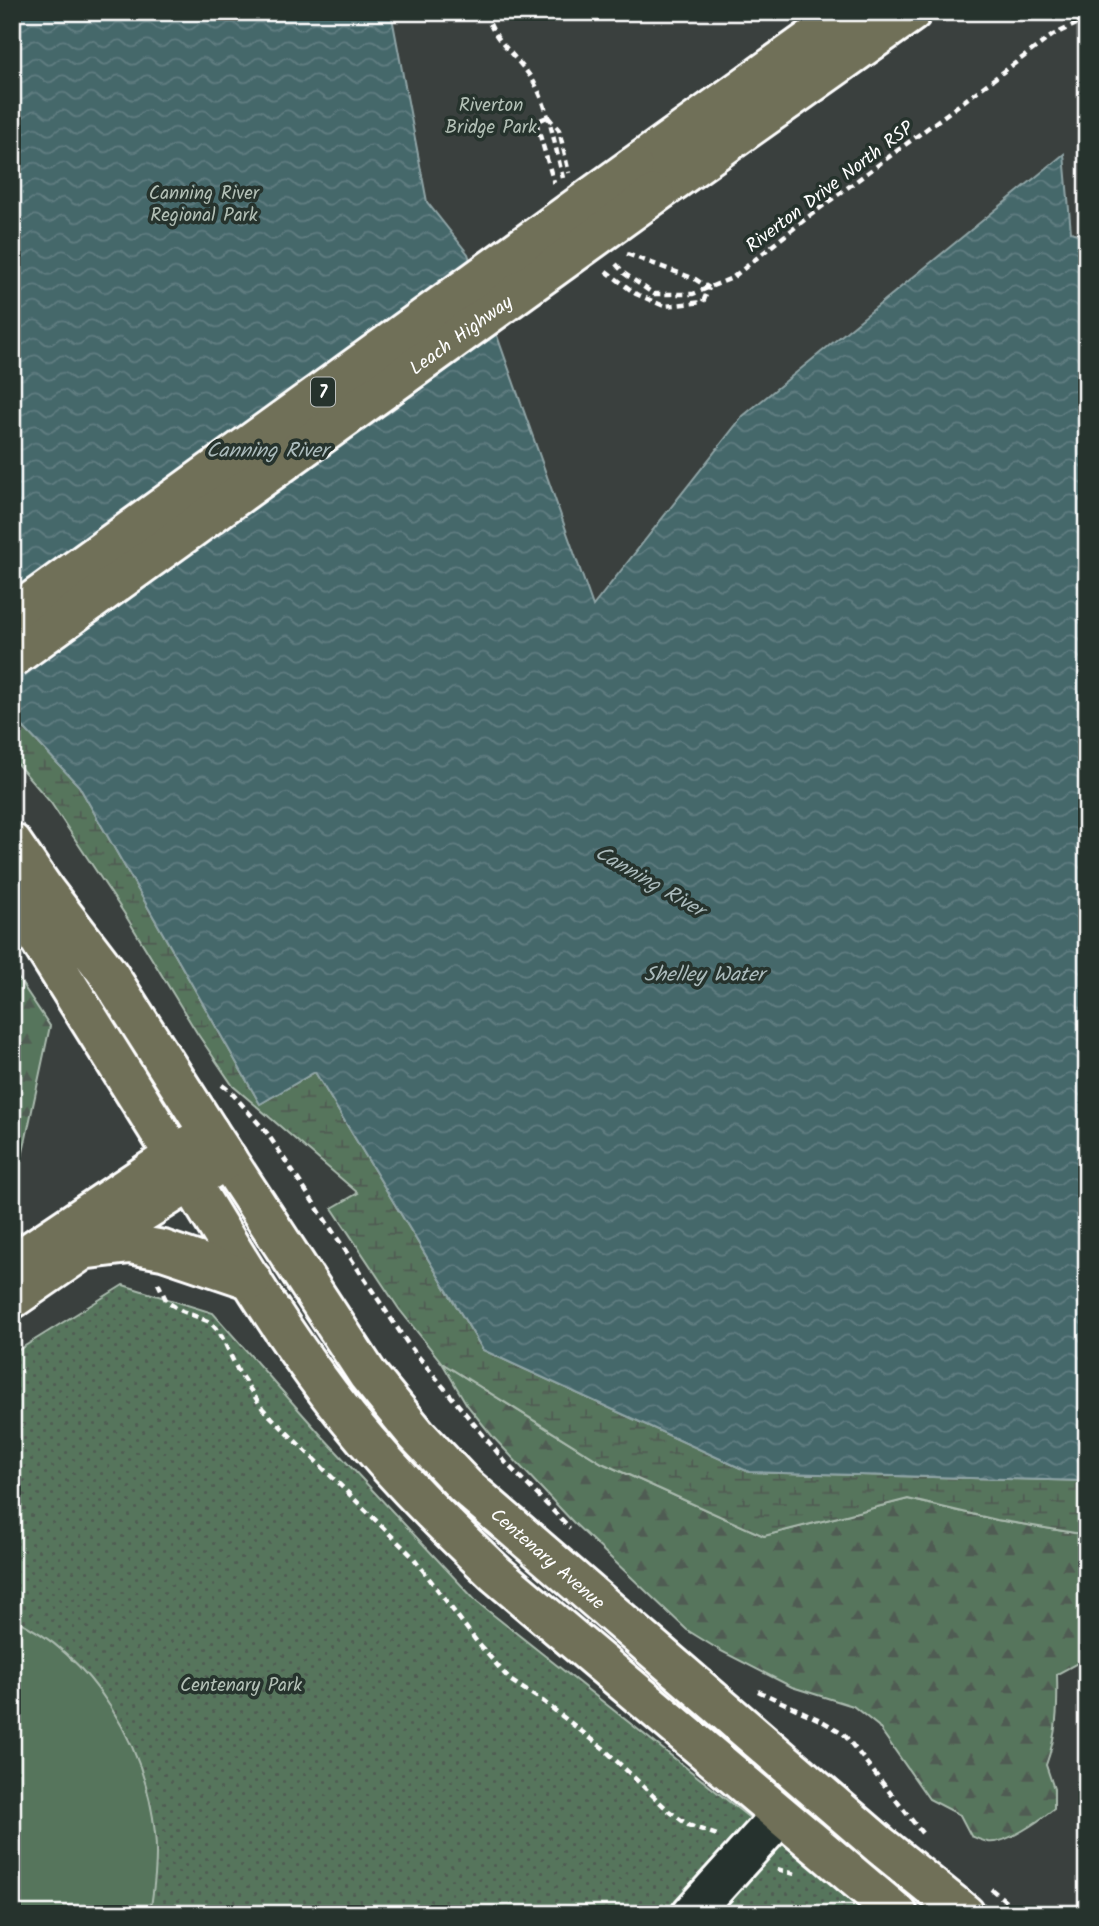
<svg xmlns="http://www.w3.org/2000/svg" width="1099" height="1926" viewBox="0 0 1099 1926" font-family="Kalam,sans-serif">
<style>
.grass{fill:url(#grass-dots);stroke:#aabaae;stroke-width:2}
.forest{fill:url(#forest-firs);stroke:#aabaae;stroke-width:2}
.wetland{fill:url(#wetland-marsh);stroke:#aabaae;stroke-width:2}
.garden{fill:#56745c;stroke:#aabaae;stroke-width:2}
.water{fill:url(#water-waves);stroke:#8fa4a6;stroke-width:2}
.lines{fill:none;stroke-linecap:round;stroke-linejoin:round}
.minor-casing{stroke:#fff;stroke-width:44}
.major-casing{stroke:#fff;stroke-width:44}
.highway-casing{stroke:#fff;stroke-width:44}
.path{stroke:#fff;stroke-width:4.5;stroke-dasharray:7 5;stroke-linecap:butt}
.minor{stroke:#26332d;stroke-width:38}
.major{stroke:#706f59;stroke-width:38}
.highway{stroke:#706f59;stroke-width:38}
.highway-bridge-casing{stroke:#fff;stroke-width:44;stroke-linecap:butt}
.highway-bridge{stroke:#706f59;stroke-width:38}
.labels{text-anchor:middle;stroke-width:7;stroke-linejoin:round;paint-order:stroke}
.shield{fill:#26332d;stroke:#bec2c0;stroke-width:2}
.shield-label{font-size:18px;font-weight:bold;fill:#fff}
.park-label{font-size:19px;fill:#b3c0b6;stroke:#26332d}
.street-label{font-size:19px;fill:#fff;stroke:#26332d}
.water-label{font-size:21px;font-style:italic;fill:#abbbbc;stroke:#26332d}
</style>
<defs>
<pattern id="grass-dots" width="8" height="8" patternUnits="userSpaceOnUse" patternTransform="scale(1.75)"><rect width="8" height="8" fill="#56745c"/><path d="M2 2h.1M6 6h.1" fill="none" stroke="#505c52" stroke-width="1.8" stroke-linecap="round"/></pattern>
<pattern id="forest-firs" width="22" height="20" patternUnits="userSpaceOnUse" patternTransform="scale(1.75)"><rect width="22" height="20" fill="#56745c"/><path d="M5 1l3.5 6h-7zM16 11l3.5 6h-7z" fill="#505c52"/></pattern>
<pattern id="wetland-marsh" width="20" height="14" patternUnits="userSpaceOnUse" patternTransform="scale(1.75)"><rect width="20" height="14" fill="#56745c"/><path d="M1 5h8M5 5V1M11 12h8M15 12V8" fill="none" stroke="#505c52"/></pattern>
<pattern id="water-waves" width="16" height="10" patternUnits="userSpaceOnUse" patternTransform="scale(1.75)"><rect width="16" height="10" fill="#45676b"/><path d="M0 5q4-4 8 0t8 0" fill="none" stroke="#617e81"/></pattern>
</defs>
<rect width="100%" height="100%" fill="#3a403e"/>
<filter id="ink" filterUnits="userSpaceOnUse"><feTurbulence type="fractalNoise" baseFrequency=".0143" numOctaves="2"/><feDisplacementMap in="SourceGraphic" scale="14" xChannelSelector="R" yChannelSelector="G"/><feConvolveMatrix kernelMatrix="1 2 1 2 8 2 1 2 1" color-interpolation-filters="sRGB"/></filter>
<g filter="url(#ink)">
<path class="grass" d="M123,1285L213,1313L321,1435L477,1602L871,1914H12V1354Z"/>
<path class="forest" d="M12,969L50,1026L12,1204Z
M442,1363L602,1463L764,1536L908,1499L997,1520L1087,1535V1658L1057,1674C1058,1706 1057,1735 1046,1765L1054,1789V1809C1040,1820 1006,1845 988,1842C982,1841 976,1838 971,1836L960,1815L929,1799L878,1726L853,1706L792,1687L721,1651L687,1630L573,1522L493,1437L467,1405Z"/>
<path class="wetland" d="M14,717L79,786L260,1104L315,1072L483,1350L749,1472L1087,1481V1535L997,1520L908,1499L764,1536L602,1463L442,1363L399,1309L332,1208L358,1193L233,1086L197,1033L124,913L51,803L12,758Z"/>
<path class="garden" d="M12,1618C94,1656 146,1747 155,1833C158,1860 154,1887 150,1914H12Z"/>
<path class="water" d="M12,12H391L427,202L468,254L593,606L743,416L1064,154L1071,232L1087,237V1481L749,1472L483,1350L315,1072L260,1104L79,786L12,715Z"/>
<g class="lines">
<g class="minor-casing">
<path id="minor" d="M691,1914L780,1816"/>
</g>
<g class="major-casing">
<g id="major">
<path id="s1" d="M209,1132L368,1375L416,1434L465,1486L880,1845L965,1914"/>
<path d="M174,1155C224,1236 272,1319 330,1395C379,1460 437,1518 496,1574L898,1914"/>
</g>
</g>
<g class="highway-casing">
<path id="highway" d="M633,167L849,12
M655,194L912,12
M12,843L45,891L109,975L209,1132L12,1264
M12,896L174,1155
M89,1249L130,1244L163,1250L252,1280
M12,1299L83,1250L227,1159"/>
</g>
<path class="path" d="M486,12C492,41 521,59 535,84C550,112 555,147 563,178
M547,117L536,122L554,183
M548,117L559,130L569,173
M627,254L695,279L709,288
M616,264L625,274L654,294H693L732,278L808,217L1053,35L1087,19
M606,271L636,294L664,306L703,302L709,288
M222,1085L230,1091L267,1133L408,1344L506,1463L570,1528
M158,1283L167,1302L182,1311L210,1322L220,1333L238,1371L263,1409L413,1557L477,1642L510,1680L544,1702L603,1748L669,1811L688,1825L717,1835
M758,1691L820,1720L843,1733L922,1833
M777,1869L795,1874
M991,1889L1022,1914"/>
<use href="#minor" class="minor"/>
<use href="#major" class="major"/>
<use href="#highway" class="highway"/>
<g class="highway-bridge-casing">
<g id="highway-bridge">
<path d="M12,616L633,167"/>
<path id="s2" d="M12,658L655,194"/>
</g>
</g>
<use href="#highway-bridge" class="highway-bridge"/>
</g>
</g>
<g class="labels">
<rect class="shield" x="311" y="377.5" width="24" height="29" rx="5"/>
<g class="shield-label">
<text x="323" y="398">7</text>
</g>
<g class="park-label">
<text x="491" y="111">Riverton<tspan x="491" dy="22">Bridge Park</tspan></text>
<text x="204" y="199">Canning River<tspan x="204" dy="22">Regional Park</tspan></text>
<text x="241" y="1691">Centenary Park</text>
</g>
<g class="street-label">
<text transform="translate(829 186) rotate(-37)" y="7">Riverton Drive North RSP</text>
<text dy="7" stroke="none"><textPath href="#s2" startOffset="553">Leach Highway</textPath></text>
<text dy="7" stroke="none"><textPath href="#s1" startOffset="548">Centenary Avenue</textPath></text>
</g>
<g class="water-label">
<text x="267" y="457">Canning River</text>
<text transform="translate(650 881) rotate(30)" y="7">Canning River</text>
<text x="704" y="981">Shelley Water</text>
</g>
</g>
<rect width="1099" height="1926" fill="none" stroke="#26332d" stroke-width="42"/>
<rect x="21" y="21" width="1057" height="1884" fill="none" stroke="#fff" stroke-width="2.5" filter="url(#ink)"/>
</svg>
